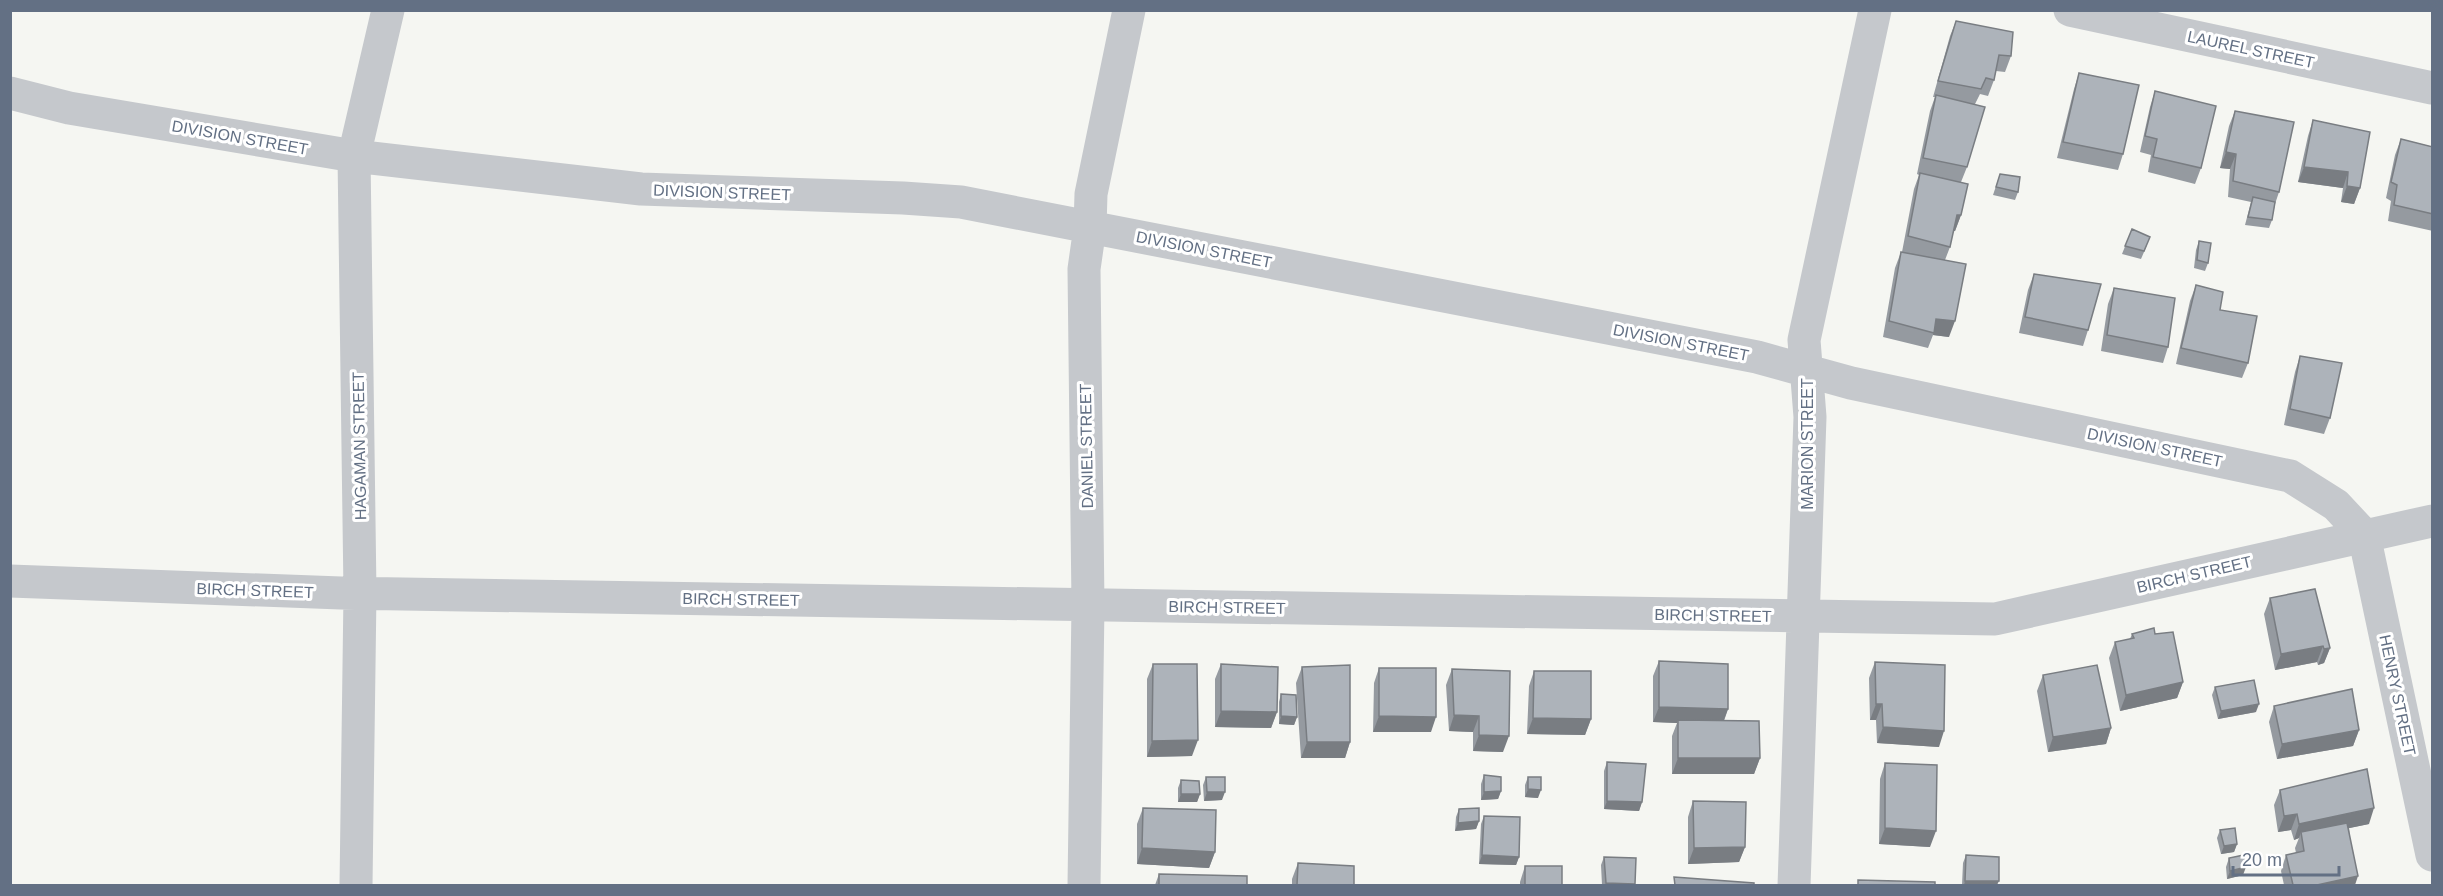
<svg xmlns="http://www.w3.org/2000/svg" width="2443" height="896" viewBox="0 0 2443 896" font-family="Arial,sans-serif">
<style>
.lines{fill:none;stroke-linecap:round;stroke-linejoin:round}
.street{stroke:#c5c8cc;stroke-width:33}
.wall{fill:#959aa0}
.shaded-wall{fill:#797d82}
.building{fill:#adb3ba;stroke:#797d82;stroke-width:1.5}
.labels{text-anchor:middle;stroke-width:6;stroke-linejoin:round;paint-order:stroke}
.street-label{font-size:16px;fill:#637084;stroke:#fff}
</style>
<rect width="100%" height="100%" fill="#f5f6f2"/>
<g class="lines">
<path class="street" d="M2070,10L2432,88
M10,93L69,108L354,156L641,189L903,198L961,202L1757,357L1851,383L2290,476L2336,505L2364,535L2432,855
M10,581L341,593L1995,619L2432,521
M356,886L360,593L354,156L388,10
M1084,886L1088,605L1084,269L1090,227L1091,194L1129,10
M1794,886L1810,417L1804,340L1875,10"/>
</g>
<path class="wall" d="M1956,21L2011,56L2005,72L1996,71L1994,80L1988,96L1980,94L1975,104L1967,167L1961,182V215L1955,231H1953L1950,247L1945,260L1949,337L1933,335L1928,348L1883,337L1895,268L1901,252H1902L1914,189L1919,175L1917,174L1930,111L1935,97H1933L1950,36Z
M2079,73L2123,154L2118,170L2057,158L2074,89Z
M2155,91L2201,168L2195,184L2148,172L2151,155L2140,152L2150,107Z
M2235,111L2279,192L2275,204L2272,220L2269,228L2245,225L2251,202L2228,197L2230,169L2220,168L2229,126Z
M2313,120L2360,188L2354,204L2341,202L2343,188L2298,182L2308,136Z
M2401,139L2433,147V231L2388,221L2391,201L2386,198L2395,155Z
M2000,174L2018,192L2015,200L1993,195Z
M2132,229L2147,245L2141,259L2122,254Z
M2199,241L2208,263L2205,271L2194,268L2196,250Z
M2034,274L2088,330L2083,346L2019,333L2028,290Z
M2196,285L2248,363L2242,378L2176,364L2190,301Z
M2114,288L2168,347L2163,363L2101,351L2108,304Z
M2300,356L2330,418L2324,434L2284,425L2295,372Z
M2270,598L2330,648L2324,663L2318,665L2317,662L2275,670L2264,614Z
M2132,634H2155L2183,682L2177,698L2120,711L2109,658L2115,642L2130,639Z
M1659,661L1728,709L1724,721L1760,758L1754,774H1672V736L1677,723L1653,722V676Z
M1875,662L1939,747L1877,743L1876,720H1870L1869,678Z
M1153,664L1192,756L1147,757V679Z
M1221,664L1277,712L1271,728L1215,727V679Z
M1302,667L1350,742L1345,758H1301L1296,683Z
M1379,668L1431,732H1373L1374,683Z
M1452,669L1503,752L1473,751V732L1449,731L1446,685Z
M1534,671L1591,719L1585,735L1527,734L1529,686Z
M2043,675L2111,728L2106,744L2048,752L2037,691Z
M2215,687L2256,712L2218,719L2212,695Z
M1281,694L1297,717L1294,725L1279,724V702Z
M2274,706L2359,730L2353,746L2277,759L2269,722Z
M1607,762L1642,802L1639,811L1604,809V771Z
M1885,763L1930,847L1879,844L1880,779Z
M1484,775L1501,791L1498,799L1481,800V784Z
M1206,777L1222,800L1204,801L1203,785Z
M1528,777L1538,798L1525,797V785Z
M1181,780L1200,794L1197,802H1178V788Z
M2280,790L2369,824L2349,828L2355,885H2284L2281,871L2286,855L2296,853L2295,848L2299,838L2294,840L2291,830L2278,832L2274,805Z
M1693,801L1745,847L1739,862L1688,864V817Z
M1143,808L1215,852L1209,868L1137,864V824Z
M1459,809L1479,821L1476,829L1455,831L1456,817Z
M1484,816L1519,857L1516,865L1479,864L1481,824Z
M2220,830L2237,844L2234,852L2221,854L2217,838Z
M1966,855L1997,885H1962L1963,863Z
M1604,857L1635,885H1602L1601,865Z
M2229,858L2243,875L2227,879L2226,867Z
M1298,863L1354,885H1292V879Z
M1525,866L1562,885H1520V882Z
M1159,874L1247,885H1155Z"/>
<path class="shaded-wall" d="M2226,152L2236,154L2230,169L2220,168Z
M2304,167L2348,172L2343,188L2298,182Z
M2347,186L2360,188L2354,204L2341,202Z
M1957,215H1961L1955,231H1951Z
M1936,319L1955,321L1949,337L1933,335Z
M2323,646L2317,662L2275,670L2281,654Z
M2330,648L2324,663L2318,665L2324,649Z
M2183,682L2177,698L2120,711L2126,695Z
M1876,704H1882L1876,720H1870Z
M2259,704L2256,712L2218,719L2221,711Z
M1659,707L1728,709L1722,725L1678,720L1677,723L1653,722Z
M1221,711L1277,712L1271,728L1215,727Z
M1454,715L1479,716L1473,732L1449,731Z
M1281,716L1297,717L1294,725L1279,724Z
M1379,716L1436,717L1431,732H1373Z
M1533,718L1591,719L1585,735L1527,734Z
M1883,727L1944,731L1939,747L1877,743Z
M2111,728L2106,744L2048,752L2053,737Z
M2359,730L2353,746L2277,759L2282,744Z
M1479,735L1509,736L1503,752L1473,751Z
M1198,740L1192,756L1147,757L1152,741Z
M1307,742H1350L1345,758H1301Z
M1678,758H1760L1754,774H1672Z
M1528,789L1541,790L1538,798L1525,797Z
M1501,791L1498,799L1481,800L1484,792Z
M1207,792H1225L1222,800L1204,801Z
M1181,794H1200L1197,802H1178Z
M1607,801L1642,802L1639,811L1604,809Z
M2374,808L2369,824L2302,838L2301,832L2299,838L2294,840L2299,824Z
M2297,814L2291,830L2278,832L2284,816Z
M1479,821L1476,829L1455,831L1458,823Z
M1885,828L1936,831L1930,847L1879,844Z
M2237,844L2234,852L2221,854L2224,846Z
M1745,847L1739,862L1688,864L1694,848Z
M1142,848L1215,852L1209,868L1137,864Z
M1482,855L1519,857L1516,865L1479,864Z
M2246,867L2243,875L2227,879L2230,871Z
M2358,876L2355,885H2317Z
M1965,881H1999L1997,885H1964Z
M1606,883L1635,884V885H1605Z"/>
<path class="building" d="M1956,21L2013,32L2011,56L1999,55L1994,80L1986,78L1981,89L1938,81Z
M2079,73L2139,85L2123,154L2063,142Z
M2155,91L2216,106L2201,168L2153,157L2157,139L2145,136Z
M1936,95L1985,107L1967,167L1923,158Z
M2235,111L2294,122L2279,192L2233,181L2236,154L2226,152Z
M2313,120L2370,132L2360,188L2347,186L2348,172L2304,167Z
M2401,139L2433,147V214L2394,205L2397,185L2391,182Z
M1920,173L1968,184L1961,215H1957L1950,247L1908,236Z
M2000,174L2020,177L2018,192L1996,187Z
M2253,197L2275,202L2272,220L2248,217Z
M2132,229L2150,237L2144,251L2125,246Z
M2199,241L2211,243L2208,263L2197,260Z
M1901,252L1966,264L1955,321L1936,319L1934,333L1889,321Z
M2034,274L2101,284L2088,330L2025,317Z
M2196,285L2223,292L2220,310L2257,316L2248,363L2181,348Z
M2114,288L2175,298L2168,347L2107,335Z
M2300,356L2342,363L2330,418L2290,409Z
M2315,589L2330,648L2324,649L2323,646L2281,654L2270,598Z
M2154,628L2155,634L2173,632L2183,682L2126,695L2115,642L2134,638L2132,634Z
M1659,661L1728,664V709L1659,707Z
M1875,662L1945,665L1944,731L1883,727L1882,704H1876Z
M1153,664H1197L1198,740L1152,741Z
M1221,664L1278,667L1277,712L1221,711Z
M1350,665V742H1307L1302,667Z
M2097,665L2111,728L2053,737L2043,675Z
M1379,668H1436V717L1379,716Z
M1452,669L1510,671L1509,736L1479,735V716L1454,715Z
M1534,671H1591V719L1533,718Z
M2254,680L2259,704L2221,711L2215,687Z
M2352,689L2359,730L2282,744L2274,706Z
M1281,694L1296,695L1297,717L1281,716Z
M1678,720L1759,721L1760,758H1678Z
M1607,762L1646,764L1642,802L1607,801Z
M1885,763L1937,765L1936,831L1885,828Z
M2367,769L2374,808L2299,824L2297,814L2284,816L2280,790Z
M1484,775L1501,777V791L1484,792Z
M1206,777H1225V792H1207Z
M1528,777H1541V790L1528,789Z
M1181,780L1199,781L1200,794H1181Z
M1693,801L1746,802L1745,847L1694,848Z
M1143,808L1216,810L1215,852L1142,848Z
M1479,808V821L1458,823L1459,809Z
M1484,816L1520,817L1519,857L1482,855Z
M2347,823L2358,876L2317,885H2293L2286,855L2304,851L2301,832Z
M2235,828L2237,844L2224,846L2220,830Z
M1966,855L1999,857V881H1965Z
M2244,855L2246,867L2230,871L2229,858Z
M1604,857L1636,858L1635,884L1606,883Z
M1298,863L1354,866V885H1297Z
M1525,866H1562V885H1525Z
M1159,874L1247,876V885H1159Z
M1674,877L1754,883V885H1675Z
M1858,880L1935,882V885H1858Z"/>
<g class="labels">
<g class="street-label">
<text transform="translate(2251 49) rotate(12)" y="6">LAUREL STREET</text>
<text transform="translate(240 137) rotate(10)" y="6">DIVISION STREET</text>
<text transform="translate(722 192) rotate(2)" y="6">DIVISION STREET</text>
<text transform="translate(1204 249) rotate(11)" y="6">DIVISION STREET</text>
<text transform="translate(1681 342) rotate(11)" y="6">DIVISION STREET</text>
<text transform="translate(1807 444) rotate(-90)" y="6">MARION STREET</text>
<text transform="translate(359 446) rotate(-91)" y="6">HAGAMAN STREET</text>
<text transform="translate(1086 446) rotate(-91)" y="6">DANIEL STREET</text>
<text transform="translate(2155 447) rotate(12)" y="6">DIVISION STREET</text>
<text transform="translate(2194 574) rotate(-13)" y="6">BIRCH STREET</text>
<text transform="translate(255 590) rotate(2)" y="6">BIRCH STREET</text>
<text transform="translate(741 599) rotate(1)" y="6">BIRCH STREET</text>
<text transform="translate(1227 607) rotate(1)" y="6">BIRCH STREET</text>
<text transform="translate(1713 615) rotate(1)" y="6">BIRCH STREET</text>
<text transform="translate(2398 695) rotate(78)" y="6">HENRY STREET</text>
</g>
</g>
<rect width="2443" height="896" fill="none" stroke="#637084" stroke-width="24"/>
<path d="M2233 866v9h106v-9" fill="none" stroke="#637084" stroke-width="3"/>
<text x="2242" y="866" font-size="18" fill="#637084" stroke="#ffffff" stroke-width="4.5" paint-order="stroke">20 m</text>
</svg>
